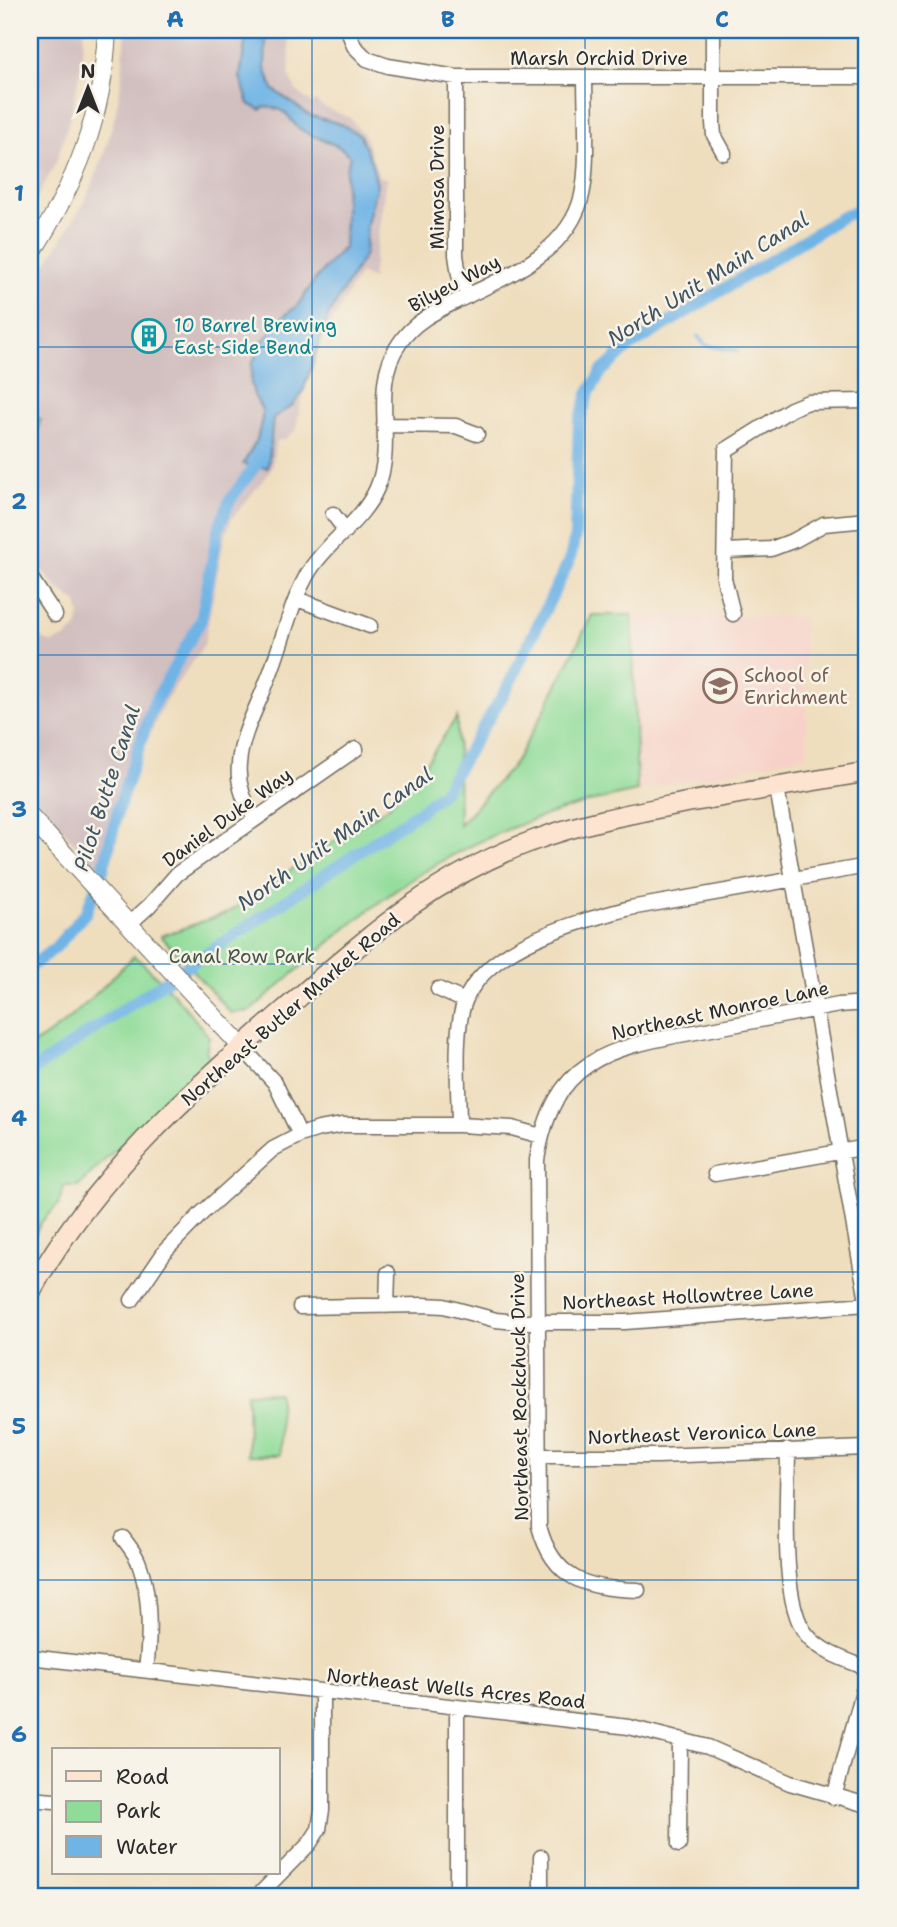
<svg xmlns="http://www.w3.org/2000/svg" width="897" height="1927" viewBox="0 0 897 1927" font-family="'Shantell Sans',sans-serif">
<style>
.built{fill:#f7d1c7}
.industrial{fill:#d2bfc0}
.green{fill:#8fdc99;stroke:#5d8462;stroke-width:2}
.water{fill:#70b4e6;stroke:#4e7088;stroke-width:2}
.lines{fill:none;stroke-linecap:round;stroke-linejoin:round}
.stream{stroke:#70b4e6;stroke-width:3.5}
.canal{stroke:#70b4e6;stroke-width:12}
.minor-casing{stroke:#706a5e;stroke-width:17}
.tertiary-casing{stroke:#706a5e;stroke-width:20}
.secondary-casing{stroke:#706a5e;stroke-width:22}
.minor{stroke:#fff;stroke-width:14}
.tertiary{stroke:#fff;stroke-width:18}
.secondary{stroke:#fde4d0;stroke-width:19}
.grid{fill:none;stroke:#1f6fb2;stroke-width:2;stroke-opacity:0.55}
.labels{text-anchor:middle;stroke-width:5;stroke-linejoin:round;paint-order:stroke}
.street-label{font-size:19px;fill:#2b2b2b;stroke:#f7f3e8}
.culture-label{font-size:19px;fill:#0d838f;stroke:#f7f3e8;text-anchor:start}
.education-label{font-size:19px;fill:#785e54;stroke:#f7f3e8;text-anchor:start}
.park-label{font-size:19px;fill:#445746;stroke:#f7f3e8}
.water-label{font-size:21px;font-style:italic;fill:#405463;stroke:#f7f3e8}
.neatline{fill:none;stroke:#1f6fb2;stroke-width:2.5}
.grid-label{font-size:23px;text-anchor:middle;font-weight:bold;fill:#1f6fb2}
</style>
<rect width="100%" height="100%" fill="#f7f3e8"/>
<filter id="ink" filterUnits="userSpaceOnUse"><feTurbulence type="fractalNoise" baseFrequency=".0143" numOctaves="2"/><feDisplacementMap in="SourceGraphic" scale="14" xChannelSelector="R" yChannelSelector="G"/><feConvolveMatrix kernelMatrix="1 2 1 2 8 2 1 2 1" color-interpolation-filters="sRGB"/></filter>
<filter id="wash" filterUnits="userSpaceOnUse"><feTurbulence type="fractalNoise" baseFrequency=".00686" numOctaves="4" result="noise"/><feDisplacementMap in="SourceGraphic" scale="28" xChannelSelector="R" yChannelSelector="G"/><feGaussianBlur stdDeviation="1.57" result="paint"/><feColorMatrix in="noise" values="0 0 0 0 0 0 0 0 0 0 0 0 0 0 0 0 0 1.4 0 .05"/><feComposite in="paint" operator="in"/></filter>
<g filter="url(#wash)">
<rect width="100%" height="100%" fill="#efdebe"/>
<path class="built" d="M632,615L803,617L808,755L637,791Z"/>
<path class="industrial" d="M30,30H84V34L80,72L71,114L57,160L30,212Z
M126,30H287L290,59L289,74L296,90L312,104L315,101L323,107L350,118L365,136L379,177L386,178L372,279L360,273L330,326H327L312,368L309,369L295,431L285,439L276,441L272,467L264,479L231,520L223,544L204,645L165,701L147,741L121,816L115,851L103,879L52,816L30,793V681L36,663L30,661V597L33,603L32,622L37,635L44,640L53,643L66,637L77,628L80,615L77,603L59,590L30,556V455L40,419L30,416V290L84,203L101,163L115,116L121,83Z"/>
<path class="green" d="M30,416L41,419L30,455Z
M592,615H632L637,791C558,807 479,835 411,880C353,918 302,967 250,1011L231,1013L161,936L227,913L313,855L388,807L423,767L457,717L459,825L514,764L543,713Z
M134,956C163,980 186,1007 209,1037L206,1052L211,1058L78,1186H64L58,1205L41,1222L30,1245V1046C69,1025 102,987 134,956Z
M279,1392L280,1455H248L247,1393Z"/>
<path class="water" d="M247,30H266L265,68L273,89L309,115L341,124L360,135L371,161L377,184L367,224L365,254L328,316L303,392L293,405L273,418L268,468L243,464L257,440L262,418V410L254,395L251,382L252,364L262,342L285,315L297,306L317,277L344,247L346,170L350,156C337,141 316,140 300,129C293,125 291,117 285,113C279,108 271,107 263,107L261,110L249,104L240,77Z"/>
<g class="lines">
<path class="stream" d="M698,336L705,345L737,351"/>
<path class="canal" d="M30,967L55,948L86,912L103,870L119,806L153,705L201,620L218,530L230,500L258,462L261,451
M30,1072L420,811L444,791L506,690L570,559L575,536L579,423L588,394L602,371L629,347L845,215L867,208"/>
</g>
</g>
<g filter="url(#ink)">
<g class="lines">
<g class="minor-casing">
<path id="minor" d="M348,30L354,46L367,59L388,66L456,77H867
M713,30V123L714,135L724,153
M456,77V255L459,275L468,296
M384,425L456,426L477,434
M333,514L346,531
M725,551L771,549L795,540L824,524L867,520
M30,577L55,615
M297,599L370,626
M733,614L724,578L726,450L791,409L808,402L867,401
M777,788L867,1301
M255,818C244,802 237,784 239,764C241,734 258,706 268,679C282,645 291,600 310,570C329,540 362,522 377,488C397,441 369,387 399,344C415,319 441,309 467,296C513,274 570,249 582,195C589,164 585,112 585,78
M128,925L149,906L177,874L356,749
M438,989L465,1001
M242,1047L275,1083L300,1135
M459,1125C459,1092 453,1031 465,1001C488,945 577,922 630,908L867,866
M715,1174L867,1147
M132,1300L166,1250L203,1212L273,1149L300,1135L319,1129L343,1125H459L512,1128L541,1136
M387,1306L388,1273
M300,1307L423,1305L444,1306L496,1320L516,1322H625L867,1304
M788,1450C788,1495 779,1602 807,1635C822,1653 846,1660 867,1668
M538,1456H658L867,1448
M123,1538C128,1545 135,1553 138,1561C151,1594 150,1637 146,1670
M638,1590C587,1589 553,1580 539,1526L537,1160C554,1055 611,1048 701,1031C747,1022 793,1014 839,1005L867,1003
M30,1657L629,1727L708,1747L790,1783L867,1805
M834,1797L867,1677
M30,1799L54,1801
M679,1845L680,1739
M541,1857V1897
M257,1897L310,1843L319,1829L322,1810V1692
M457,1897V1708"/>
</g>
<g class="tertiary-casing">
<path id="tertiary" d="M30,255C77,182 103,117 107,30
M30,817L242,1047"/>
</g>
<g class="secondary-casing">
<path id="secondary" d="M30,1293C90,1181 188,1094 283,1011C365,940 430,878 535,840C584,822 634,813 684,803C745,792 806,782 867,772"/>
</g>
<use href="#minor" class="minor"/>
<use href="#tertiary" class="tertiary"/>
<use href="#secondary" class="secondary"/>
</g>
</g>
<path class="grid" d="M312,30V1897M585,30V1897M30,347H867M30,655H867M30,964H867M30,1272H867M30,1580H867"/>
<defs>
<g id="building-ring" transform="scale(1.75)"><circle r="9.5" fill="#f7f3e8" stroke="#0f9aa8" stroke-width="1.5"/><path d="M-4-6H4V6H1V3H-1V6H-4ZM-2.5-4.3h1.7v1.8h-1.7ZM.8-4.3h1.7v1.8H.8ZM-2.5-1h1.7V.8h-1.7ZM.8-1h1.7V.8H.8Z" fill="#0f9aa8"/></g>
<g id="school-ring" transform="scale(1.75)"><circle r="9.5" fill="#f7f3e8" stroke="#8d6e63" stroke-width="1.5"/><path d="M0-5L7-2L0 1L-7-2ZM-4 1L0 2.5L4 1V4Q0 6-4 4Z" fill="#8d6e63"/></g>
</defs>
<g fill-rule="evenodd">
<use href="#building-ring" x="149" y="336"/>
<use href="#school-ring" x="720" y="686"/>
</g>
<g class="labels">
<g class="street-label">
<text x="599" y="65">Marsh Orchid Drive</text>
<text transform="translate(437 187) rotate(-90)" y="7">Mimosa Drive</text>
<text transform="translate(454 283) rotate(-28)" y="7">Bilyeu Way</text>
<text transform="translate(227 817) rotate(-36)" y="7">Daniel Duke Way</text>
<text transform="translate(290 1009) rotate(-41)" y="7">Northeast Butler Market Road</text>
<text transform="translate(720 1010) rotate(-12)" y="7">Northeast Monroe Lane</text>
<text transform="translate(688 1296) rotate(-3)" y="7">Northeast Hollowtree Lane</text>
<text transform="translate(519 1397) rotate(-91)" y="7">Northeast Rockchuck Drive</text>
<text transform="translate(702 1433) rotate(-2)" y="7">Northeast Veronica Lane</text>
<text transform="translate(456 1688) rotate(6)" y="7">Northeast Wells Acres Road</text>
</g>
<g class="culture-label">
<text x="174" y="332">10 Barrel Brewing<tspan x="174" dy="22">East Side Bend</tspan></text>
</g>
<g class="education-label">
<text x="744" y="682">School of<tspan x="744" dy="22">Enrichment</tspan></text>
</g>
<g class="park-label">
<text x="242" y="963">Canal Row Park</text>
</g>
<g class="water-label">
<text transform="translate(708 279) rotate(-32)" y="7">North Unit Main Canal</text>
<text transform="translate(107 788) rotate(-72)" y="7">Pilot Butte Canal</text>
<text transform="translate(335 839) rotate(-35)" y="7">North Unit Main Canal</text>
</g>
</g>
<rect width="897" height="1927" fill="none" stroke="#f7f3e8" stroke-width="77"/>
<rect x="52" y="1748" width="228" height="126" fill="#f7f3e8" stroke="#a5a39c" stroke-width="2"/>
<rect x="66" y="1771" width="35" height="10" fill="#fde4d0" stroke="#a5a39c" stroke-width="2"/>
<text x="116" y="1784" font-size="21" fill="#2b2b2b">Road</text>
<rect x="66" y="1801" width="35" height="21" fill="#8fdc99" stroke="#a5a39c" stroke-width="2"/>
<text x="116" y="1818" font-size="21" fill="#2b2b2b">Park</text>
<rect x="66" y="1836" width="35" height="21" fill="#70b4e6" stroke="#a5a39c" stroke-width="2"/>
<text x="116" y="1854" font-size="21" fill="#2b2b2b">Water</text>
<g transform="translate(88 88)" stroke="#f7f3e8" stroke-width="5" paint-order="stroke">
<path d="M0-5L12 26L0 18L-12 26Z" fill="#2b2b2b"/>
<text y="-10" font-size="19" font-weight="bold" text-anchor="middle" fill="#2b2b2b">N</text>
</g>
<rect x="38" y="38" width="820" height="1850" class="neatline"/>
<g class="grid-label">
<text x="175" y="27">A</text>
<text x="448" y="27">B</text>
<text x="722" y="27">C</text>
<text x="19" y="201">1</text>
<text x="19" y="509">2</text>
<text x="19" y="817">3</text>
<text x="19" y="1126">4</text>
<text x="19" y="1434">5</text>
<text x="19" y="1742">6</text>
</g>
</svg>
